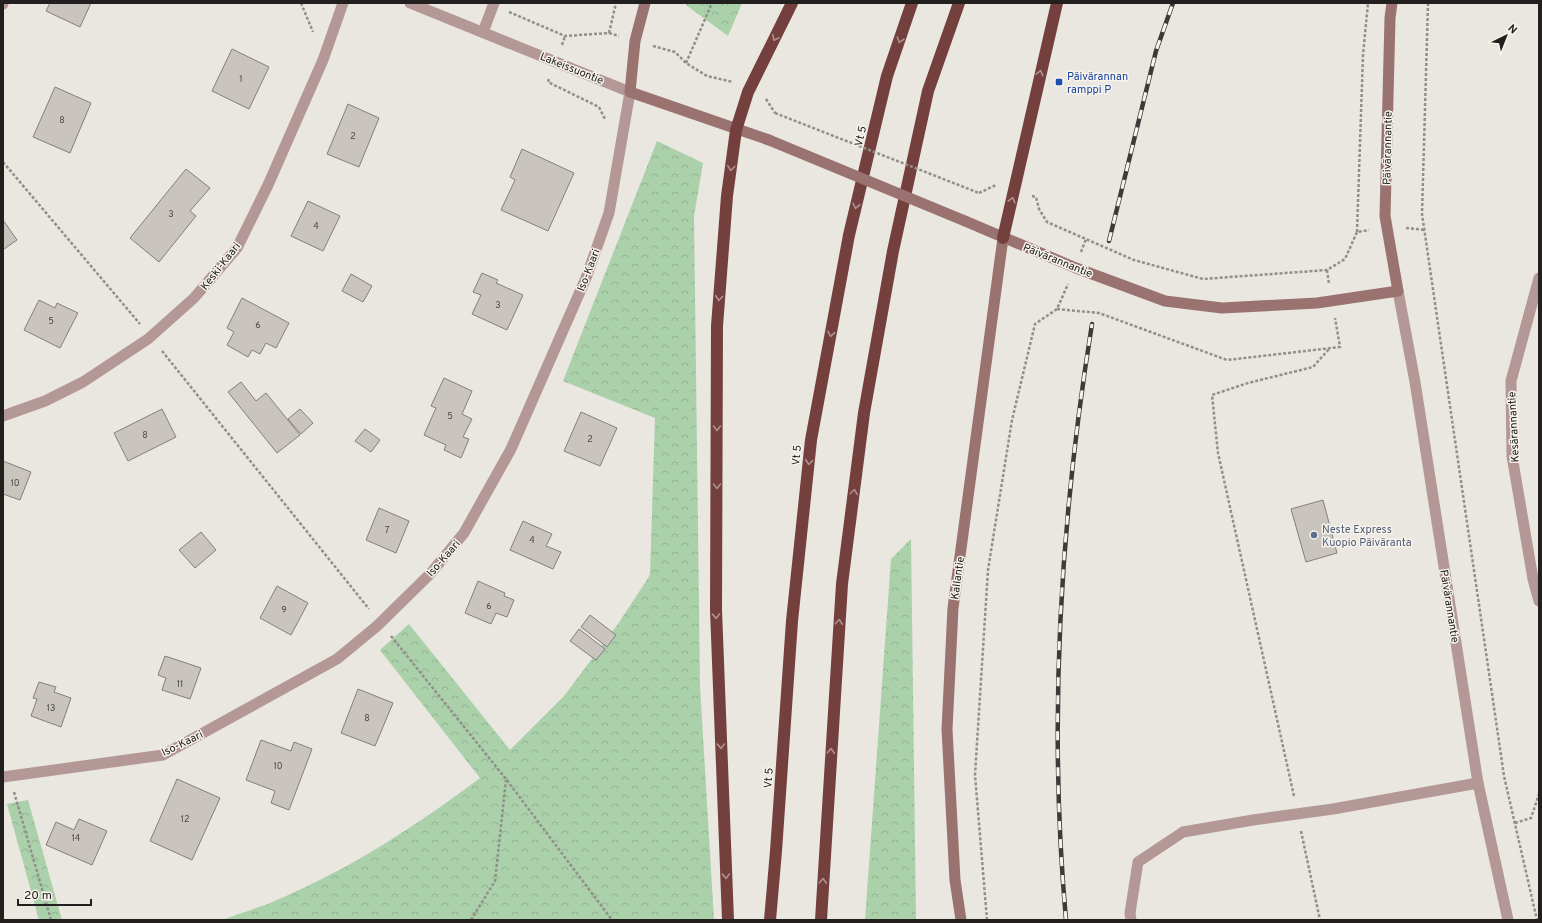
<svg xmlns="http://www.w3.org/2000/svg" width="1542" height="923" viewBox="0 0 1542 923" font-family="Overpass,sans-serif">
<style>
.forest{fill:url(#forest-crowns)}
.building{fill:#cac4bf;stroke:#847f7a}
.lines{fill:none;stroke-linecap:round;stroke-linejoin:round}
.path{stroke:#928f8b;stroke-width:2.5;stroke-dasharray:3 2;stroke-linecap:butt}
.service{stroke:#b49897;stroke-width:11}
.minor{stroke:#b49897;stroke-width:11}
.tertiary{stroke:#b49897;stroke-width:11}
.secondary{stroke:#9a7270;stroke-width:11}
.motorway{stroke:#74403e;stroke-width:12}
.rail-casing{stroke:#3d3b39;stroke-width:4.5}
.rail{stroke:#f8f3ed;stroke-width:3;stroke-dasharray:9;stroke-linecap:butt}
.path-bridge{stroke:#928f8b;stroke-width:2.5;stroke-dasharray:3 2;stroke-linecap:butt}
.secondary-bridge{stroke:#9a7270;stroke-width:11}
.oneway{stroke:#af918d}
.transit-dot{fill:#1a4fb4;stroke:#f8f3ed;stroke-width:1.5}
.service-dot{fill:#5c6f8a;stroke:#f8f3ed;stroke-width:1.5}
.labels{text-anchor:middle;stroke-width:3;stroke-linejoin:round;paint-order:stroke}
.number-label{font-size:9px;fill:#4b4946}
.street-label{font-size:11px;fill:#21201e;stroke:#f8f3ed}
.transit-label{font-size:11px;fill:#164399;stroke:#f8f3ed;text-anchor:start}
.service-label{font-size:11px;fill:#4e5e75;stroke:#f8f3ed;text-anchor:start}
</style>
<defs>
<pattern id="forest-crowns" width="20" height="18" patternUnits="userSpaceOnUse"><rect width="20" height="18" fill="#aad1aa"/><path d="M2 6a3 3 0 1 1 6 0M12 15a3 3 0 1 1 6 0" fill="none" stroke="#92b392"/></pattern>
</defs>
<rect width="100%" height="100%" fill="#eae6e0"/>
<path class="forest" d="M687,3H742L728,36L686,5Z
M657,141L703,163L694,216L700,686L714,920H222C240,913 259,908 277,900C350,869 416,826 480,778L380,650L409,624L510,750L564,696L618,624L650,575L655,418L563,381Z
M911,539L916,920H865L891,559Z
M28,800L62,920H39L7,804Z"/>
<path class="building" d="M50,3H91L80,27L46,11Z
M232,49L269,67L249,109L212,91Z
M55,87L91,103L70,153L33,137Z
M348,104L379,118L359,167L327,154Z
M522,149L574,173L548,231L501,210L515,180L510,177Z
M186,169L210,188L190,211L196,216L159,262L130,238Z
M308,201L340,216L323,251L291,236Z
M3,220L17,240L4,249L3,248Z
M482,273L498,280L496,283L523,295L507,330L472,314L481,295L473,292Z
M351,274L372,286L363,302L342,291Z
M242,298L289,323L276,348L266,343L260,354L252,350L248,357L227,345L234,332L227,328Z
M39,300L55,308L57,303L78,313L60,348L24,330Z
M444,378L472,391L462,414L472,419L463,437L469,439L461,458L444,450L446,445L424,435L436,408L431,406Z
M241,382L256,401L266,393L300,435L277,453L228,392Z
M162,409L176,437L128,461L114,433Z
M300,409L313,423L301,434L288,419Z
M581,412L617,428L600,466L564,451Z
M365,429L380,440L371,452L355,441Z
M3,461L31,472L20,500L3,494Z
M1323,500L1337,553L1306,562L1291,509Z
M379,508L409,521L396,553L366,540Z
M523,521L552,534L546,546L561,552L553,569L510,550Z
M201,532L216,550L195,568L179,550Z
M478,581L505,593L504,596L514,600L507,617L496,613L491,624L465,613Z
M277,586L308,603L291,635L260,618Z
M590,615L616,635L607,647L581,627Z
M579,629L605,649L596,660L570,641Z
M165,656L201,668L190,699L162,690L166,678L158,675Z
M39,682L56,687L54,692L71,698L61,727L31,716L37,699L33,698Z
M358,689L393,703L375,746L341,733Z
M261,740L291,751L294,742L312,749L289,810L271,803L275,791L246,780Z
M177,779L220,798L192,860L150,841Z
M79,819L107,831L92,865L46,845L56,822L74,830Z"/>
<g class="lines">
<path class="path" d="M301,3L313,32
M1428,3L1422,214L1504,776L1537,920
M509,12L565,36L609,33L619,36
M609,33L616,3
M562,45L565,36
M653,46L675,52L686,63L707,76L733,82
M686,63L712,3
M549,79L548,82L599,107L605,119
M766,99L775,113
M3,162L140,324
M979,193L996,185
M1032,196L1036,197L1039,209L1047,222L1134,260L1203,279L1327,270L1345,259L1357,232L1369,230
M1406,228L1425,230
M1357,232L1363,55L1368,3
M1081,252L1086,239
M1327,270L1329,284
M1057,309L1099,313L1227,360L1340,347L1335,318
M162,351L369,609
M391,636L506,779L612,920
M14,792L51,920
M1294,796L1218,453L1212,395L1248,383L1313,367L1330,348
M1515,823L1531,818L1539,794
M1301,831L1320,920
M471,920L495,881L506,780
M987,920L975,775L988,570L1012,420L1035,324L1057,309L1068,284"/>
<path class="service" d="M483,32L494,3
M1131,920L1130,913L1138,862L1183,832L1253,820L1333,809L1478,783"/>
<path class="minor" d="M3,4V3
M1539,278L1511,381L1512,456L1533,579L1539,601
M3,416L45,401L83,382L148,339L194,298L237,248L268,185L323,60L343,3
M3,777L163,755L337,659L377,626L430,574L464,533L511,449L586,278L609,213L630,92"/>
<path class="tertiary" d="M410,3L630,92
M1398,291L1415,382L1478,783L1508,920"/>
<path class="secondary" d="M645,3L635,41L630,92L769,140
M965,221L1076,268L1165,301L1222,308L1317,303L1398,291L1385,216L1390,18L1392,3
M961,920L955,880L947,729L953,608L1003,238"/>
<path class="motorway" d="M1003,238L1057,3
M728,920L716,610L717,326L727,196L736,130L748,92L792,3
M770,920L776,851L792,621L811,440L849,235L887,76L912,3
M821,920L842,584L864,413L893,251L928,91L959,3"/>
<g class="rail-casing">
<path id="rail" d="M1109,241L1156,51L1173,3
M1066,920C1048,720 1060,522 1092,324"/>
</g>
<use href="#rail" class="rail"/>
<path class="path-bridge" d="M775,113L979,193"/>
<path class="secondary-bridge" d="M769,140L965,221"/>
</g>
<defs><path id="oneway-chevron" d="M-2-3.5L2.5 0L-2 3.5" fill="none" stroke-width="1.6" stroke-linecap="round" stroke-linejoin="round"/></defs>
<g class="oneway">
<use href="#oneway-chevron" transform="translate(775 38) rotate(116)"/>
<use href="#oneway-chevron" transform="translate(900 40) rotate(109)"/>
<use href="#oneway-chevron" transform="translate(1040 73) rotate(-76)"/>
<use href="#oneway-chevron" transform="translate(731 168) rotate(97)"/>
<use href="#oneway-chevron" transform="translate(1012 200) rotate(-75)"/>
<use href="#oneway-chevron" transform="translate(856 206) rotate(103)"/>
<use href="#oneway-chevron" transform="translate(719 298) rotate(95)"/>
<use href="#oneway-chevron" transform="translate(831 334) rotate(101)"/>
<use href="#oneway-chevron" transform="translate(717 428) rotate(90)"/>
<use href="#oneway-chevron" transform="translate(809 462) rotate(96)"/>
<use href="#oneway-chevron" transform="translate(717 486) rotate(90)"/>
<use href="#oneway-chevron" transform="translate(854 492) rotate(-83)"/>
<use href="#oneway-chevron" transform="translate(716 616) rotate(88)"/>
<use href="#oneway-chevron" transform="translate(839 622) rotate(-86)"/>
<use href="#oneway-chevron" transform="translate(721 746) rotate(88)"/>
<use href="#oneway-chevron" transform="translate(831 751) rotate(-87)"/>
<use href="#oneway-chevron" transform="translate(726 876) rotate(88)"/>
<use href="#oneway-chevron" transform="translate(823 881) rotate(-87)"/>
</g>
<rect class="transit-dot" x="1055" y="78" width="8" height="8" rx="2"/>
<circle class="service-dot" cx="1314" cy="535" r="4"/>
<g class="labels">
<g class="number-label">
<text x="241" y="82">1</text>
<text x="62" y="123">8</text>
<text x="353" y="139">2</text>
<text x="171" y="217">3</text>
<text x="316" y="229">4</text>
<text x="498" y="308">3</text>
<text x="51" y="324">5</text>
<text x="258" y="328">6</text>
<text x="450" y="419">5</text>
<text x="145" y="438">8</text>
<text x="590" y="442">2</text>
<text x="15" y="486">10</text>
<text x="387" y="533">7</text>
<text x="532" y="543">4</text>
<text x="489" y="609">6</text>
<text x="284" y="613">9</text>
<text x="180" y="687">11</text>
<text x="51" y="711">13</text>
<text x="367" y="721">8</text>
<text x="278" y="769">10</text>
<text x="185" y="822">12</text>
<text x="76" y="841">14</text>
</g>
<g class="street-label">
<text transform="translate(572 68) rotate(22)" y="4">Lakeissuontie</text>
<text transform="translate(860 136) rotate(-77)" y="4">Vt 5</text>
<text transform="translate(1387 148) rotate(-89)" y="4">Päivärannantie</text>
<text transform="translate(1058 260) rotate(22)" y="4">Päivärannantie</text>
<text transform="translate(220 266) rotate(-52)" y="4">Keski-Kaari</text>
<text transform="translate(588 270) rotate(-69)" y="4">Iso-Kaari</text>
<text transform="translate(1513 427) rotate(-93)" y="4">Kesärannantie</text>
<text transform="translate(796 455) rotate(-84)" y="4">Vt 5</text>
<text transform="translate(443 558) rotate(-49)" y="4">Iso-Kaari</text>
<text transform="translate(957 578) rotate(-82)" y="4">Kallantie</text>
<text transform="translate(1450 606) rotate(81)" y="4">Päivärannantie</text>
<text transform="translate(182 743) rotate(-26)" y="4">Iso-Kaari</text>
<text transform="translate(768 778) rotate(-86)" y="4">Vt 5</text>
</g>
<g class="transit-label">
<text x="1067" y="80">Päivärannan<tspan x="1067" dy="13">ramppi P</tspan></text>
</g>
<g class="service-label">
<text x="1322" y="533">Neste Express<tspan x="1322" dy="13">Kuopio Päiväranta</tspan></text>
</g>
</g>
<rect width="1542" height="923" fill="none" stroke="#21201e" stroke-width="8"/>
<g transform="translate(1506 36) rotate(43)" stroke="#f8f3ed" stroke-width="3" paint-order="stroke">
<path d="M0-3L7 15L0 10L-7 15Z" fill="#21201e"/>
<text y="-6" font-size="11" font-weight="bold" text-anchor="middle" fill="#21201e">N</text>
</g>
<path d="M18 899v6h73v-6" fill="none" stroke="#21201e" stroke-width="2"/>
<text x="24" y="899" font-size="12" fill="#21201e" stroke="#f8f3ed" stroke-width="3" paint-order="stroke">20 m</text>
</svg>
